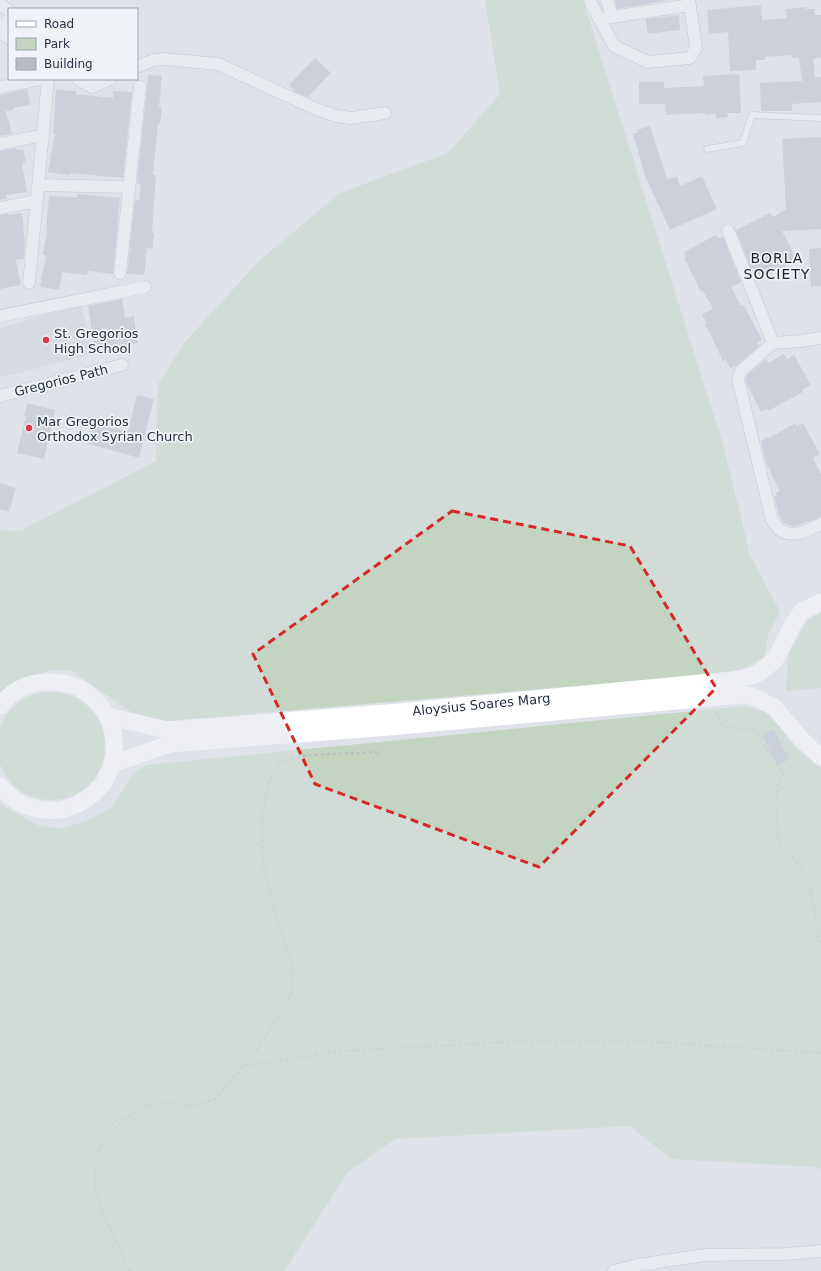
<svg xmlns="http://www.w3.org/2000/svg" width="821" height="1271" viewBox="0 0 821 1271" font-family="'DejaVu Sans',sans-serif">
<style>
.built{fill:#cdd1dc}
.green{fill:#c3d4c0}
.building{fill:#b6bbc7}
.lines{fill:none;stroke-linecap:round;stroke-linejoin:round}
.service-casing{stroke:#a4a9b4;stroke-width:7}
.minor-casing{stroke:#a4a9b4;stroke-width:13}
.path{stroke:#b9bdc4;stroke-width:2;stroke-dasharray:3 3;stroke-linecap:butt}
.service{stroke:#f2f4f7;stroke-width:6}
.minor{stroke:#f2f4f7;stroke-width:12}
.secondary{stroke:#fff;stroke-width:17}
.marked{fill:none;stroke:#d62828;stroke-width:3;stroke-dasharray:8 5;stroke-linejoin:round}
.poi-dot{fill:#d73b49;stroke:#eff2f7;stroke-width:1.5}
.labels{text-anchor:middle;stroke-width:3.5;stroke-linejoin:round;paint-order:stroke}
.poi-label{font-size:13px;fill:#272f42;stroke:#eff2f7;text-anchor:start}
.street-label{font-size:13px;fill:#272f42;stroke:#eff2f7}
.neighbourhood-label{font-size:14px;letter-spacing:1px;fill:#192032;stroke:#eff2f7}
</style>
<rect width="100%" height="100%" fill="#dfe2e9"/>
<path class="built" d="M80,303L95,353L16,374L0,376V328L4,327Z"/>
<path class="green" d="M485,0H583L724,448L750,555L780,612L768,635L765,656L749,666L728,673L167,721L131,712L71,670H50L8,686L0,694V530L20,531L156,461L158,384L185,342L259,261L340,193L448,153L500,94Z
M821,612V688L786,691L787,673L789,653L807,621Z
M-3 746a54 54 0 1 1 108 0a54 54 0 1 1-108 0Z
M745,706L771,714L794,747L821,768V1169L817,1167L671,1159L630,1126L395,1139L349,1171L284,1271H0V804L37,825L61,829L89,820L113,806L133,774L146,765Z"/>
<path class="building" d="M615,0H665V1L617,9Z
M761,5L762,20L787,18L786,9L806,7V9H814L815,15H821V58L813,59L815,77H821V102L792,104V111H761L760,83L802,81L799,58H792V55L765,57V60H756V70L730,71L728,32L709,34L707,10Z
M679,15L680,30L648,34L646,19Z
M315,58L331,73L308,97L296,92L289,85Z
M739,74L741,113H727L728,117L716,118V114L705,115V113L666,115L665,104H639V82H664V88L704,86L703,76Z
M148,75L162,76L159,107L162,108L160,124H158L153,175H156L152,233H154L153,249L147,248L144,275L127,274L135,200H139L141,184H137L147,88Z
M27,89L30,105L13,108V110L6,111L12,134L0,136V95Z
M56,90L76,91V94L113,98V91L132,92L123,178L70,173V175L48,172L55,134H53Z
M650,126L667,179L677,177L680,186L702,176L717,209L670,230L645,176L633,134L638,132L637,130Z
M821,137V229L782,231L797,260L761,278L757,271L753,274L736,230L770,213L773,217L786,209L782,139Z
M16,148L17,150L23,149L26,163L22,164L27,192L6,195L7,199L0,200V151Z
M77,194L120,198L113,274L88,271L87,275L62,272L59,290L40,287L46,255H43L47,229L46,228L49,196L77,197Z
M22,213L24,228L23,229L25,242L24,259L16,260L21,285L0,289V215L9,214V215Z
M716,235L718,238L723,237L741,282L731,287L741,306L743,304L762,340L757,343L759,346L736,366L730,368L726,359L723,361L705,324H707L702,314L713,309L703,291L701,292L684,258L686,257L684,252Z
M821,248V286L811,287L809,249Z
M122,299L125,318L134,316L138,343L95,349L88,306Z
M784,354L787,359L794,355L811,385L801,390L803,392L768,411L767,409L761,412L748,387L746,379L747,375L766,359L768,363Z
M137,395L154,399L139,458L86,443L91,423L128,431Z
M27,403L55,410L44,459L17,453L26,416L24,415Z
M796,423L797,426L803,423L820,454L813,458L821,474V517L799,525L791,526L784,523L779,515L774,497L777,496L776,493L780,491L770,472H771L766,463L761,441L768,437L769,438Z
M0,483L16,488L9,512L0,509Z
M773,729L789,758L778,765L762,735Z"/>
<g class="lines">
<g class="service-casing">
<path id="service" d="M707,149L743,143L752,115L821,118"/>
</g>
<g class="minor-casing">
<path id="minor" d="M590,0L592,5L614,46L648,62L690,58L696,48L689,0
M607,0L612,17
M0,4L9,11
M599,19L690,5
M0,29L9,19
M0,32L9,38
M137,67L153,60L164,59L218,64L316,109L336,116L351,118L385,113
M78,79L92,87L110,79
M0,87L41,79
M0,144L43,135
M38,185L129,187
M0,208L37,201
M728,230L773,343L801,341L821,338
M120,273L140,87
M29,283L48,79
M0,316L145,287
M773,343L741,371L738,379L772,520C774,523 777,528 780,530C793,539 809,530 821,524
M0,396L122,365
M614,1271L637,1265L705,1255L786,1254L821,1251"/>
</g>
<path class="path" d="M716,711L722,726L755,730L783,774
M798,763L786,770L778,783L776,808L778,841L782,848L790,854L800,866L806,877L811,892L818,935L821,946
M244,1066L341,1051L510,1042H655L821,1053
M130,1271L103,1214L95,1190L96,1155L104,1140L123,1120L144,1106L169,1103L195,1106L216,1099L257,1050L291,996L293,970L278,923L263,864L262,818L269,781L281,761L309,755L381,752"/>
<use href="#service" class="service"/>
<use href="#minor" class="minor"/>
<g class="secondary">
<path d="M0,706C10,691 29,682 47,682C58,682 69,683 79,688C111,705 123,742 108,774C106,777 105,782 102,785C100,788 96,790 94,793C84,802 72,808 59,810C35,812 15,805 0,786"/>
<path id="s1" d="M107,716L167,730L388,713L742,679L757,674L775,660L793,624L802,611L821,602"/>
<path d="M112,764L170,744L389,727L742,695L752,696L774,707L803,741L821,757"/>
</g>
</g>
<path d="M0 0H821V1271H0ZM452,511L630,546L716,688L539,867L315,784L253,654Z" fill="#dfe2e9" fill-opacity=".55" fill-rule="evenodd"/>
<path class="marked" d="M452,511L630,546L716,688L539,867L315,784L253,654Z"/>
<g class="poi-dot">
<circle cx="46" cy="340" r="4"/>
<circle cx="29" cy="428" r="4"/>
</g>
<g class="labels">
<g class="poi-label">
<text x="54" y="338">St. Gregorios<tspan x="54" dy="15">High School</tspan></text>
<text x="37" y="426">Mar Gregorios<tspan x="37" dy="15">Orthodox Syrian Church</tspan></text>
</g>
<g class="street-label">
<text transform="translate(61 380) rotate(-14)" y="5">Gregorios Path</text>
<text dy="5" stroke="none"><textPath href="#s1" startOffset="377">Aloysius Soares Marg</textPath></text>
</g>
<g class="neighbourhood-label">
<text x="777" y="263">BORLA<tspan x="777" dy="16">SOCIETY</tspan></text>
</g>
</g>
<rect x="8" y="8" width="130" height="72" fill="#eff2f7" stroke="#9fa4af"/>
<rect x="16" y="21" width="20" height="6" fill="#ffffff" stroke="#9fa4af"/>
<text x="44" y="28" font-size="12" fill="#272f42">Road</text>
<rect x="16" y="38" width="20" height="12" fill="#c3d4c0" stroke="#9fa4af"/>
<text x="44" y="48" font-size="12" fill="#272f42">Park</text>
<rect x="16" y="58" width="20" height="12" fill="#b6bbc7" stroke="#9fa4af"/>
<text x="44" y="68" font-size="12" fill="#272f42">Building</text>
</svg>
